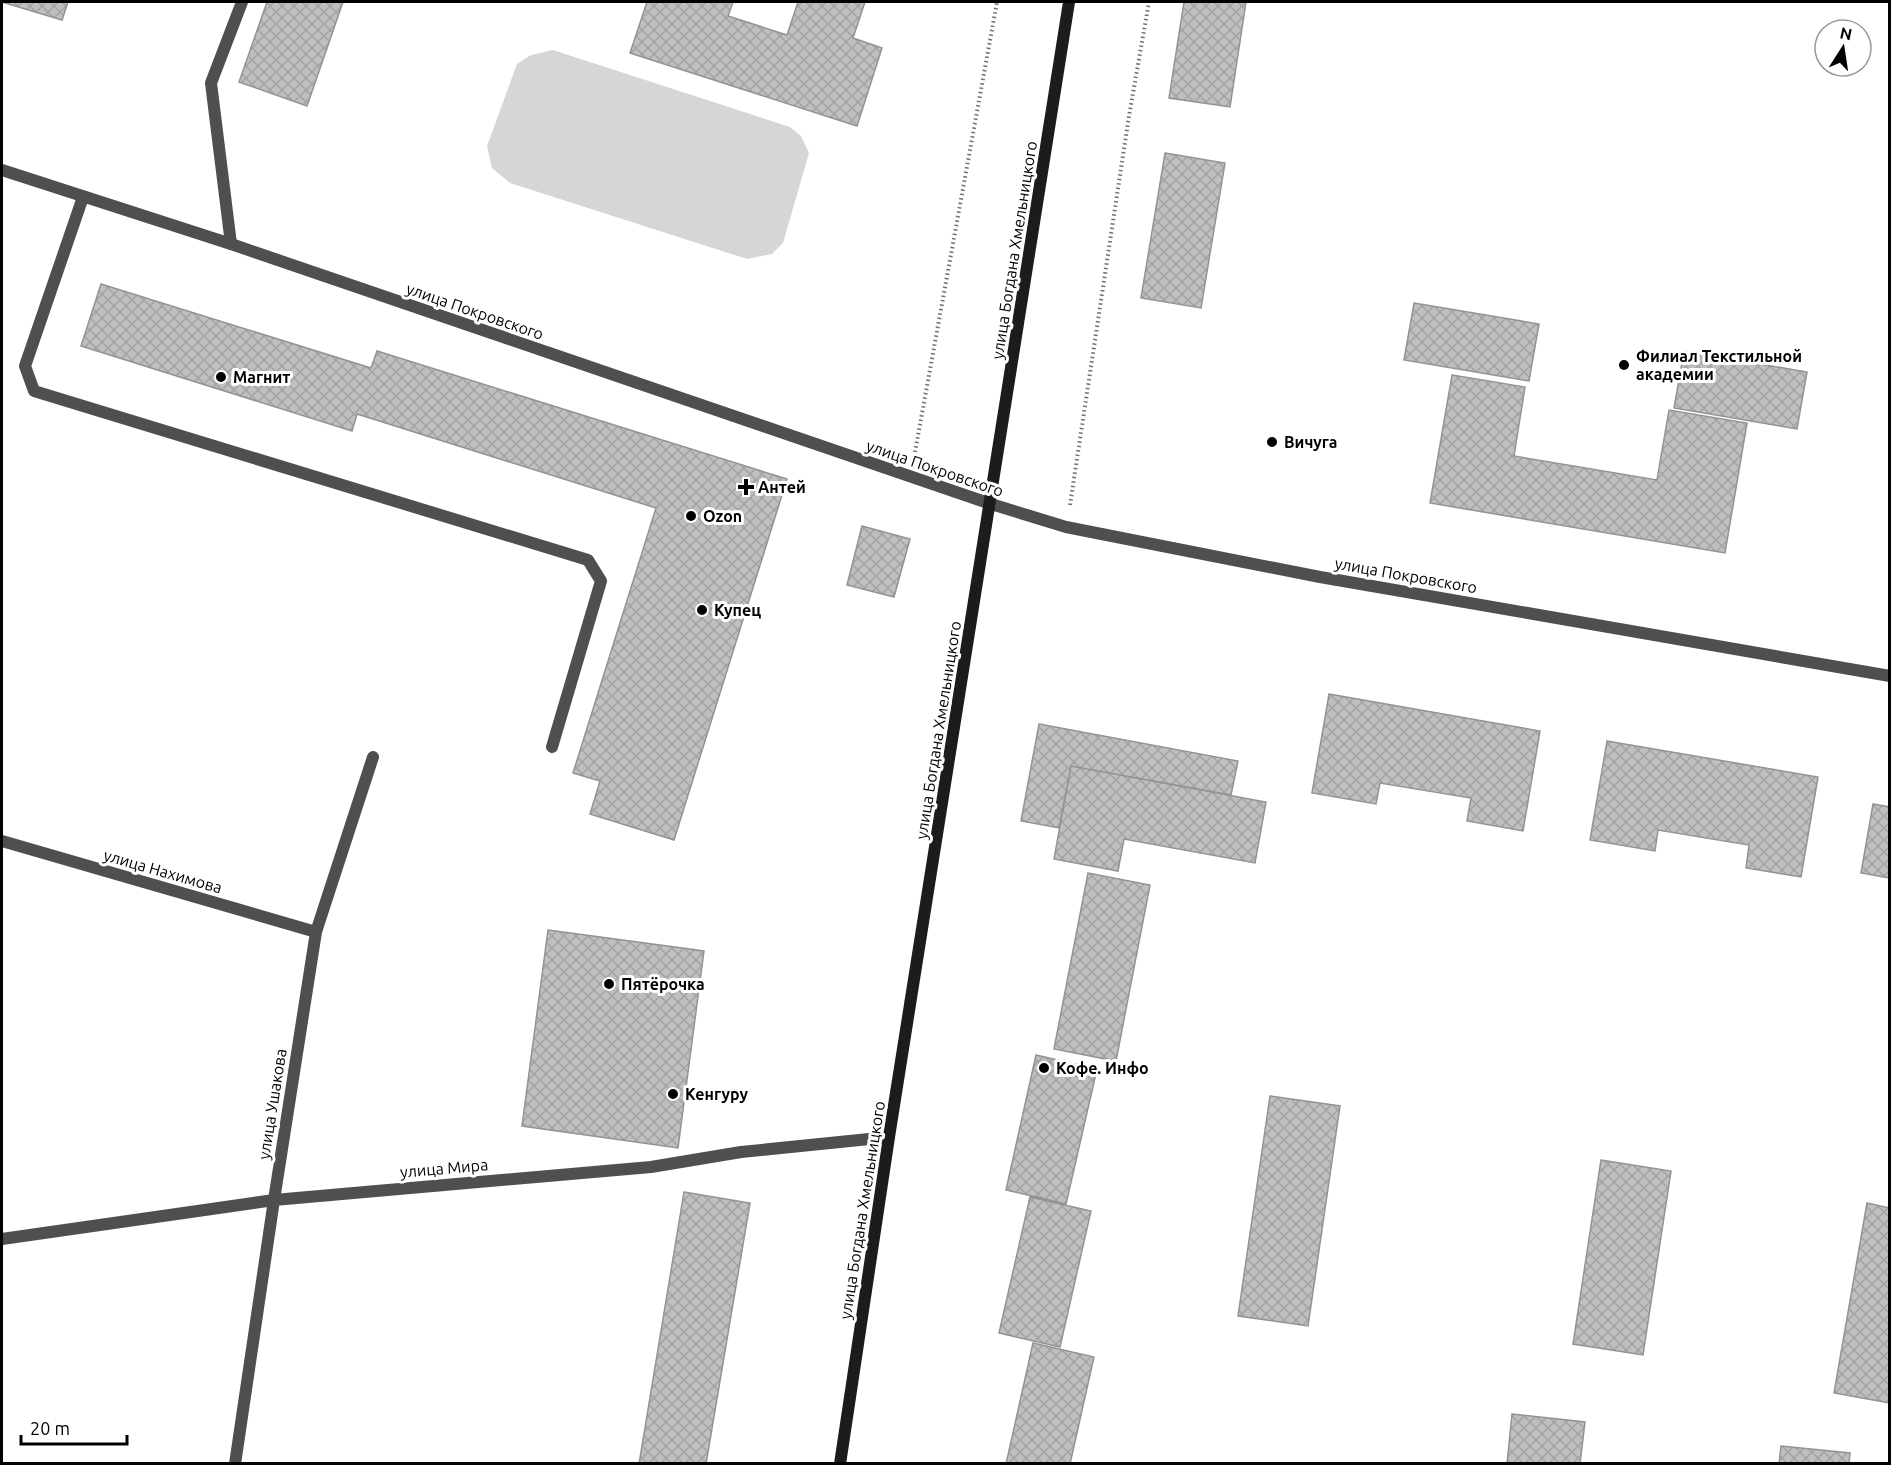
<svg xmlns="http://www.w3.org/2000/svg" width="1891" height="1465" viewBox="0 0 1891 1465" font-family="Ubuntu,sans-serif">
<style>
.pitch{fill:#d6d6d6}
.building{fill:url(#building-cross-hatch);stroke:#939393;stroke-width:1.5}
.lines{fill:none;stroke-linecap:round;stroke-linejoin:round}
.path{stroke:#717171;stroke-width:4;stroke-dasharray:1.5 3;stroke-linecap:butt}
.lane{stroke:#4f4f4f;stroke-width:12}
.street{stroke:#4f4f4f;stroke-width:12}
.secondary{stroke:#1c1c1c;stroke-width:12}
.poi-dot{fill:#000;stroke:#fff;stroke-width:2}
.labels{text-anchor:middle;stroke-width:6;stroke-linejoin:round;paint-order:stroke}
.street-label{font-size:16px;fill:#000;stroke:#fff}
.poi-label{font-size:16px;font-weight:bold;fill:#000;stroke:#fff;text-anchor:start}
</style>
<defs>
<pattern id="building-cross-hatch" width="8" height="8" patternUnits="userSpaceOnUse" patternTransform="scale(1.5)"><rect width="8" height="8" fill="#bfbfbf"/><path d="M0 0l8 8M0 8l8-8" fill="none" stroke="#a2a2a2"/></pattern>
</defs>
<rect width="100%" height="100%" fill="#fff"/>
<path class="pitch" d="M553,50L790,127L801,136L809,153L783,243L772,254L747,259L510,183L492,168L487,146L517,64L531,55Z"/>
<path class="building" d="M2,2H68L62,20Z
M267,2H343L307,106L239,82Z
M647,2H733L728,16L787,35L798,2H865L853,38L882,48L857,126L630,53Z
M1184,2H1246L1230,107L1169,98Z
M1165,153L1225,163L1201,308L1141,298Z
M101,284L371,368L377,351L787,479L674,840L590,814L600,781L573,773L656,508L357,414L352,431L81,346Z
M1414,303L1539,324L1529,381L1404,360Z
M1684,351L1807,372L1797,429L1674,408Z
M1452,375L1525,387L1514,456L1657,480L1669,410L1747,423L1725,553L1430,503Z
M862,526L910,539L894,597L847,585Z
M1329,694L1540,731L1523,831L1467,821L1471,798L1380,783L1376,804L1312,793Z
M1039,724L1238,761L1231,795L1071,766L1059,828L1021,821Z
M1607,741L1818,777L1801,877L1746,868L1749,845L1658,830L1655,851L1590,840Z
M1071,766L1266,802L1255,863L1124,839L1118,871L1054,859Z
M1873,804L1890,807V878L1861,873Z
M1088,873L1150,885L1116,1061L1054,1049Z
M548,930L704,951L678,1148L522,1126Z
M1036,1055L1097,1069L1066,1204L1006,1190Z
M1270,1096L1340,1106L1308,1326L1238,1316Z
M1601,1160L1671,1171L1643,1355L1573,1344Z
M684,1192L750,1203L706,1464H639Z
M1030,1197L1091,1211L1060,1347L999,1333Z
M1867,1203L1890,1208V1403L1834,1393Z
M1033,1343L1094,1357L1070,1464H1006Z
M1512,1414L1585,1422L1580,1464H1507Z
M1781,1446L1850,1453L1849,1464H1779Z"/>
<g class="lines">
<path class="path" d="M915,452L997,2
M1070,505L1129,116L1149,2"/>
<path class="lane" d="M83,197L25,366L34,391L588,560L601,581L552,747
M231,244L211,83L242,2
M2,841L316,932
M274,1200L316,932L373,757"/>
<path class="street" d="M2,170L231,244L991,504L1066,527L1320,577L1890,676
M2,1239L274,1200L651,1167L741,1152L889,1137
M235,1464L274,1200"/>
<path class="secondary" d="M840,1464L889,1137L1069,2"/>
</g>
<g class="poi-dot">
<circle cx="1624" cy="365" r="6"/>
<circle cx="221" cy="377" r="6"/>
<circle cx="1272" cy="442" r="6"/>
<path d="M743 478h6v6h6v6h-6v6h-6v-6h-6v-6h6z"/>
<circle cx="691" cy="516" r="6"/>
<circle cx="702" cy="610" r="6"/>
<circle cx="609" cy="984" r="6"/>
<circle cx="1044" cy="1068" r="6"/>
<circle cx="673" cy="1094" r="6"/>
</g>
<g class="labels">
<g class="street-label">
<text transform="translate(1014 250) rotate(-81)" y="6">улица Богдана Хмельницкого</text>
<text transform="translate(475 311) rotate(19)" y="6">улица Покровского</text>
<text transform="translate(935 468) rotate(19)" y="6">улица Покровского</text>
<text transform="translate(1406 575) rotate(10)" y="6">улица Покровского</text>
<text transform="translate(938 730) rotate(-81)" y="6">улица Богдана Хмельницкого</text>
<text transform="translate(163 871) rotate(16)" y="6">улица Нахимова</text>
<text transform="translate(272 1104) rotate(-81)" y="6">улица Ушакова</text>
<text transform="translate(444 1168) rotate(-5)" y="6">улица Мира</text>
<text transform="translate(862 1210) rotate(-81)" y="6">улица Богдана Хмельницкого</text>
</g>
<g class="poi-label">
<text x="1636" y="362">Филиал Текстильной<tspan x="1636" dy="18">академии</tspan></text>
<text x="233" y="383">Магнит</text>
<text x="1284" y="448">Вичуга</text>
<text x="758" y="493">Антей</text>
<text x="703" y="522">Ozon</text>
<text x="714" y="616">Купец</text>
<text x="621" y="990">Пятёрочка</text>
<text x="1056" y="1074">Кофе. Инфо</text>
<text x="685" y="1100">Кенгуру</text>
</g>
</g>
<rect width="1891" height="1465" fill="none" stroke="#000000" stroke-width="6"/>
<g transform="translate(1843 48) rotate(12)"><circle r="28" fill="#ffffff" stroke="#999999" stroke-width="1.5"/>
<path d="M0-4.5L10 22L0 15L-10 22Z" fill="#000000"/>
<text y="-9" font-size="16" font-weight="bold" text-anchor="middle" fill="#000000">N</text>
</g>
<path d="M21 1435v9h106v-9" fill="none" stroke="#000000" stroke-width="3"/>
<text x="30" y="1435" font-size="18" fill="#000000" stroke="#ffffff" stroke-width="4.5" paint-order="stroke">20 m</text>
</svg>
